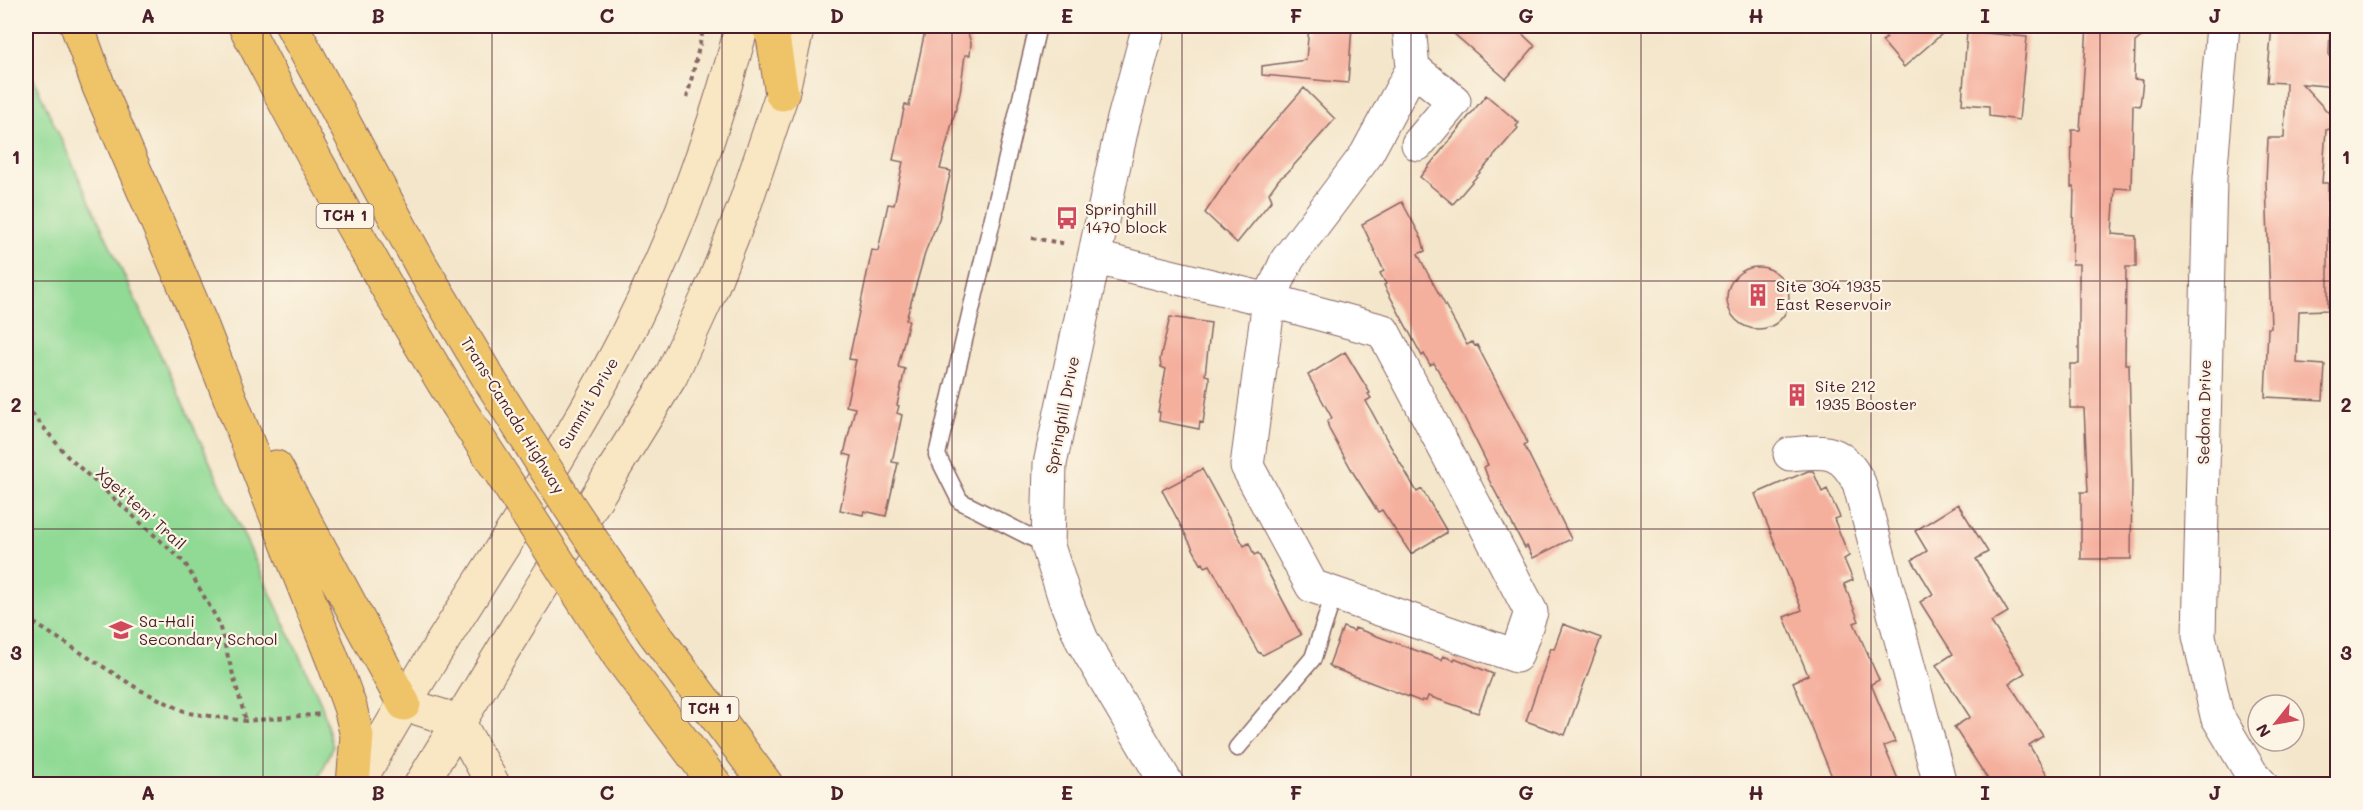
<svg xmlns="http://www.w3.org/2000/svg" width="2363" height="810" viewBox="0 0 2363 810" font-family="Mali,sans-serif">
<style>
.green{fill:#91da95;stroke:#6e7c60;stroke-width:1.5}
.building{fill:#f5af9d}
.lines{fill:none;stroke-linecap:round;stroke-linejoin:round}
.lane-casing{stroke:#866563;stroke-width:19}
.street-casing{stroke:#866563;stroke-width:35}
.secondary-casing{stroke:#866563;stroke-width:35}
.highway-casing{stroke:#866563;stroke-width:35}
.path{stroke:#866563;stroke-width:4;stroke-dasharray:4.5 4.5;stroke-linecap:butt}
.lane{stroke:#fff;stroke-width:16}
.street{stroke:#fff;stroke-width:33}
.secondary{stroke:#f9e7c3;stroke-width:33}
.highway{stroke:#efc469;stroke-width:33}
.highway-bridge-casing{stroke:#866563;stroke-width:35;stroke-linecap:butt}
.highway-bridge{stroke:#efc469;stroke-width:33}
.grid{fill:none;stroke:#4a1f2b;stroke-width:1.5;stroke-opacity:0.55}
.labels{text-anchor:middle;stroke-width:4.5;stroke-linejoin:round;paint-order:stroke}
.shield{fill:#fcf5e5;stroke:#7f5f63;stroke-width:1.5}
.shield-label{font-size:15px;font-weight:bold;fill:#4a1f2b}
.poi-label{font-size:16px;fill:#4a1f2b;stroke:#fcf5e5;text-anchor:start}
.street-label{font-size:16px;fill:#4a1f2b;stroke:#fcf5e5}
.neatline{fill:none;stroke:#4a1f2b;stroke-width:2}
.grid-label{font-size:20px;text-anchor:middle;font-weight:bold;fill:#4a1f2b}
</style>
<rect width="100%" height="100%" fill="#fcf5e5"/>
<filter id="ink" filterUnits="userSpaceOnUse"><feTurbulence type="fractalNoise" baseFrequency=".0167" numOctaves="2"/><feDisplacementMap in="SourceGraphic" scale="12" xChannelSelector="R" yChannelSelector="G"/><feConvolveMatrix kernelMatrix="1 2 1 2 8 2 1 2 1" color-interpolation-filters="sRGB"/></filter>
<filter id="wash" filterUnits="userSpaceOnUse"><feTurbulence type="fractalNoise" baseFrequency=".008" numOctaves="4" result="noise"/><feDisplacementMap in="SourceGraphic" scale="24" xChannelSelector="R" yChannelSelector="G"/><feGaussianBlur stdDeviation="1.35" result="paint"/><feColorMatrix in="noise" values="0 0 0 0 0 0 0 0 0 0 0 0 0 0 0 0 0 1.4 0 .05"/><feComposite in="paint" operator="in"/></filter>
<g filter="url(#wash)">
<rect width="100%" height="100%" fill="#f4e6cb"/>
<path class="green" d="M26,63L321,703L333,747L316,784H26Z"/>
<g id="blocks">
<path class="building" d="M926,26H966L971,43L970,55H965L960,93L940,169L951,171L939,219L926,250L906,320H909L898,367L905,369L897,405L899,406L897,413L902,415L892,462L898,463L886,516L864,511L863,515L840,510L852,456L844,454L855,408L846,406L856,360L849,359L872,250L878,251L888,204L894,205L903,162L893,160L905,104L909,106Z
M1309,26H1352L1348,83L1262,75V66L1306,60Z
M1445,26H1514L1535,46L1506,79Z
M1876,26H1951L1904,67L1882,41L1887,38Z
M2087,26H2155L2135,42L2134,79L2143,80L2140,106L2133,105L2131,189L2115,188L2112,234L2136,236V267H2126L2125,364H2129L2132,480L2131,559H2081V492H2088L2084,408H2070V364H2079V264H2072L2074,187H2071L2072,130H2080Z
M2272,26L2330,28L2329,56L2337,57V87L2302,84L2337,122V127L2326,130L2322,183H2328V310L2299,311L2297,363L2325,365L2323,400L2265,397L2268,328H2271L2266,182L2268,138H2284L2286,83L2267,82Z
M1967,31L2027,37L2019,120L1989,116V106L1962,104Z
M1304,88L1335,119L1287,173L1279,179L1269,193L1272,200L1237,243L1205,213L1238,164Z
M1486,95L1519,123L1516,126L1518,128L1453,204L1420,177Z
M1402,202L1422,239L1425,251L1418,254L1427,272L1467,345L1472,342L1475,346L1477,345L1525,437L1527,443L1524,445L1571,539L1533,558L1527,546L1525,548L1488,478L1484,467L1488,465L1463,415L1434,363L1430,365L1424,354L1422,356L1384,285L1386,284L1380,273L1384,271L1362,224Z
M1727 298a31 31 0 1 1 62 0a31 31 0 1 1-62 0Z
M1170,317L1211,323L1205,375L1209,376V381L1203,423L1200,422L1199,429L1159,421L1160,412H1158L1166,369L1161,367L1160,359Z
M1345,352L1370,393L1368,394L1371,398L1366,401L1388,442L1417,492L1422,489L1446,530V533L1411,554L1382,510L1378,512L1354,474L1329,429L1327,421L1332,418L1308,375Z
M1202,469L1244,546L1249,543L1254,555L1258,553L1301,635L1263,655L1258,652L1210,565L1205,567L1203,563L1201,564L1162,490Z
M1808,471H1813L1822,492L1827,489L1840,517L1834,519L1849,556L1844,559L1853,580L1844,584L1859,621L1854,623L1879,680L1871,684L1895,742L1884,746L1900,784H1835L1793,682L1808,675L1784,617L1802,610L1755,494Z
M1958,504L1988,552L1976,559L2008,612L1991,622L2025,673L2009,683L2043,736L2029,745L2053,784H1991L1954,727L1970,717L1936,665L1953,654L1920,602L1933,594L1912,560L1927,551L1915,531Z
M1563,624L1601,638L1565,735L1526,721L1551,648L1554,649Z
M1343,627L1354,631L1355,628L1442,660L1443,656L1454,660L1455,658L1493,674L1478,713L1428,696L1426,701L1422,700V702L1333,668L1329,665Z"/>
</g>
</g>
<g filter="url(#ink)">
<use href="#blocks" fill-opacity="0" stroke="#866563" stroke-width="1.5"/>
<g class="lines">
<g class="lane-casing">
<path id="lane" d="M1038,26L937,455L960,501L1048,546
M1237,748L1313,658L1334,594"/>
</g>
<g class="street-casing">
<path id="street" d="M1149,26L1123,122L1050,464L1048,546L1065,599L1082,640L1167,784
M2223,26L2210,178L2199,636L2217,716L2251,773L2261,784
M1413,68L1454,101L1418,144
M1096,258L1269,300L1383,331L1531,612L1516,656L1312,586L1247,466L1269,300L1287,260L1366,155L1413,68L1409,26
M1790,454C1826,451 1841,448 1859,483L1940,784"/>
</g>
<g class="secondary-casing">
<path id="secondary" d="M404,704L458,721L493,784
M358,784C440,634 544,495 623,342C675,240 713,136 742,26
M421,784L671,376L713,285L744,207L782,94L798,26"/>
</g>
<g class="highway-casing">
<path id="highway" d="M77,26L99,87L201,324L334,663L350,707L357,736L353,784
M245,26C311,154 380,279 455,402
M292,26L422,267L489,379
M768,26L773,37L782,94
M276,467L404,704
M654,633L766,784
M619,656L715,784"/>
</g>
<path class="path" d="M687,98L704,26
M1032,238L1067,244
M26,406L67,456L185,563L218,621L246,721
M26,618L140,690L188,713L246,721L322,714"/>
<use href="#lane" class="lane"/>
<use href="#street" class="street"/>
<use href="#secondary" class="secondary"/>
<use href="#highway" class="highway"/>
<g class="highway-bridge-casing">
<path id="highway-bridge" d="M489,379L569,506L654,633
M455,402L619,656"/>
</g>
<use href="#highway-bridge" class="highway-bridge"/>
</g>
</g>
<path class="grid" d="M263,26V784M492,26V784M722,26V784M952,26V784M1182,26V784M1411,26V784M1641,26V784M1871,26V784M2100,26V784M26,281H2338M26,529H2338"/>
<defs>
<g id="bus-bare" transform="scale(1.8)"><path d="M-5-6H5V4H4V6H2V4H-2V6H-4V4H-5ZM-3.5-4V0h7V-4ZM-3.5 1.2v1.5H-2V1.2ZM2 1.2v1.5H3.5V1.2Z" fill="#d1495b" stroke="#fcf5e5" stroke-width="2.5" paint-order="stroke"/></g>
<g id="building-bare" transform="scale(1.8)"><path d="M-4-6H4V6H1V3H-1V6H-4ZM-2.5-4.3h1.7v1.8h-1.7ZM.8-4.3h1.7v1.8H.8ZM-2.5-1h1.7V.8h-1.7ZM.8-1h1.7V.8H.8Z" fill="#d1495b" stroke="#fcf5e5" stroke-width="2.5" paint-order="stroke"/></g>
<g id="school-bare" transform="scale(1.8)"><path d="M0-5L7-2L0 1L-7-2ZM-4 1L0 2.5L4 1V4Q0 6-4 4Z" fill="#d1495b" stroke="#fcf5e5" stroke-width="2.5" paint-order="stroke"/></g>
</defs>
<g fill-rule="evenodd">
<use href="#bus-bare" x="1067" y="218"/>
<use href="#building-bare" x="1758" y="295"/>
<use href="#building-bare" x="1797" y="395"/>
<use href="#school-bare" x="121" y="630"/>
</g>
<g class="labels">
<g class="shield">
<rect x="316.5" y="204" width="57" height="24" rx="4.5"/>
<rect x="681.5" y="697" width="57" height="24" rx="4.5"/>
</g>
<g class="shield-label">
<text x="345" y="221">TCH 1</text>
<text x="710" y="714">TCH 1</text>
</g>
<g class="poi-label">
<text x="1085" y="215">Springhill<tspan x="1085" dy="18">1470 block</tspan></text>
<text x="1776" y="292">Site 304 1935<tspan x="1776" dy="18">East Reservoir</tspan></text>
<text x="1815" y="392">Site 212<tspan x="1815" dy="18">1935 Booster</tspan></text>
<text x="139" y="627">Sa-Hali<tspan x="139" dy="18">Secondary School</tspan></text>
</g>
<g class="street-label">
<text transform="translate(588 403) rotate(-60)" y="6">Summit Drive</text>
<text transform="translate(2204 412) rotate(-89)" y="6">Sedona Drive</text>
<text transform="translate(513 415) rotate(58)" y="6">Trans-Canada Highway</text>
<text transform="translate(1062 415) rotate(-79)" y="6">Springhill Drive</text>
<text transform="translate(141 508) rotate(42)" y="6">Xget'tem' Trail</text>
</g>
</g>
<rect width="2363" height="810" fill="none" stroke="#fcf5e5" stroke-width="66"/>
<g transform="translate(2276 723) rotate(239)"><circle r="28" fill="#fcf5e5" stroke="#b59f9b" stroke-width="1.5"/>
<path d="M0-4.5L10 22L0 15L-10 22Z" fill="#d1495b"/>
<text y="-9" font-size="16" font-weight="bold" text-anchor="middle" fill="#4a1f2b">N</text>
</g>
<rect x="33" y="33" width="2297" height="744" class="neatline"/>
<g class="grid-label">
<text x="148" y="23">A</text>
<text x="378" y="23">B</text>
<text x="607" y="23">C</text>
<text x="837" y="23">D</text>
<text x="1067" y="23">E</text>
<text x="1296" y="23">F</text>
<text x="1526" y="23">G</text>
<text x="1756" y="23">H</text>
<text x="1985" y="23">I</text>
<text x="2215" y="23">J</text>
<text x="16" y="164">1</text>
<text x="2346" y="164">1</text>
<text x="16" y="412">2</text>
<text x="2346" y="412">2</text>
<text x="16" y="660">3</text>
<text x="2346" y="660">3</text>
<text x="148" y="800">A</text>
<text x="378" y="800">B</text>
<text x="607" y="800">C</text>
<text x="837" y="800">D</text>
<text x="1067" y="800">E</text>
<text x="1296" y="800">F</text>
<text x="1526" y="800">G</text>
<text x="1756" y="800">H</text>
<text x="1985" y="800">I</text>
<text x="2215" y="800">J</text>
</g>
</svg>
